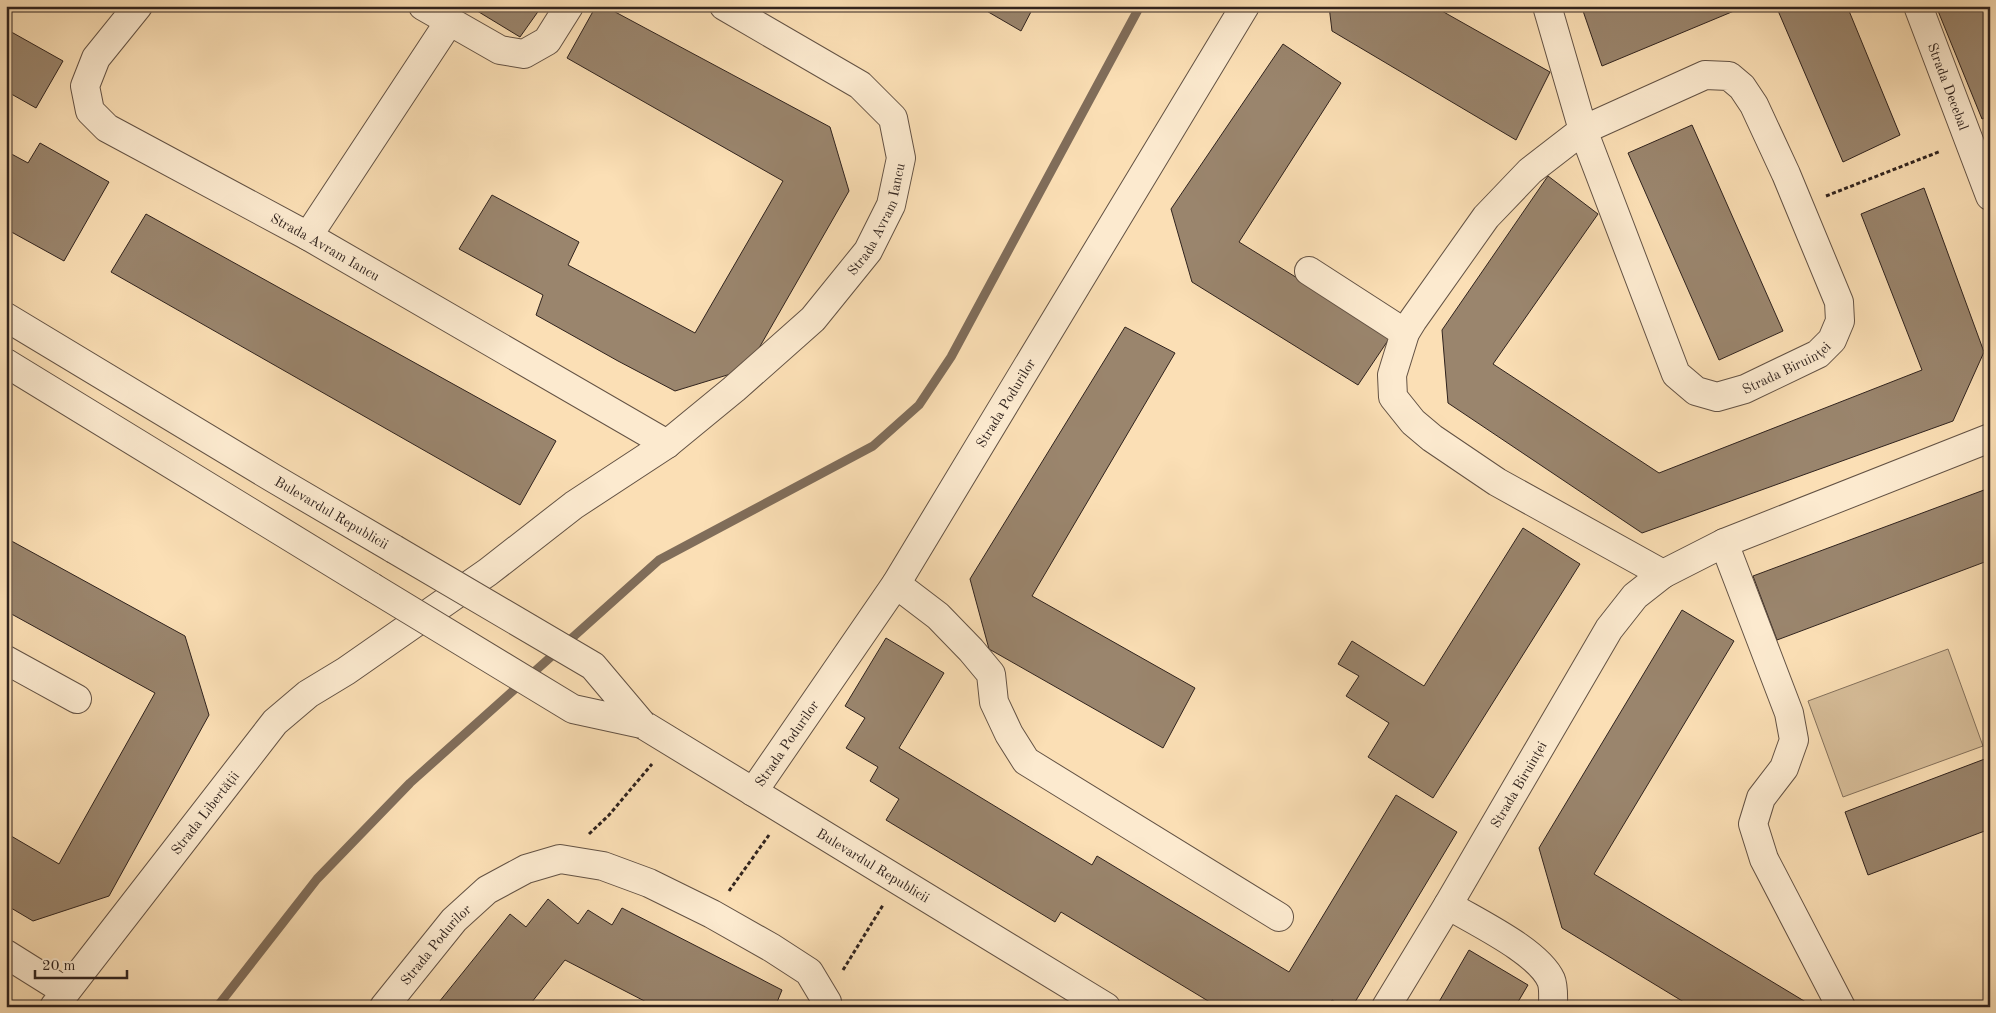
<svg xmlns="http://www.w3.org/2000/svg" width="1996" height="1013" viewBox="0 0 1996 1013" font-family="'Old Standard TT',serif">
<style>
.green{fill:#d8bf9b;stroke:#84715c}
.lines{fill:none;stroke-linecap:round;stroke-linejoin:round}
.stream{stroke:#806d5a;stroke-width:9}
.building{fill:#9a856d;stroke:#30231e}
.minor-casing{stroke:#635244;stroke-width:30}
.path{stroke:#30231e;stroke-width:3;stroke-dasharray:4 2.5;stroke-linecap:butt}
.minor{stroke:#fceacf;stroke-width:28}
.minor-bridge-casing{stroke:#635244;stroke-width:30;stroke-linecap:butt}
.minor-bridge{stroke:#fceacf;stroke-width:28}
.labels{text-anchor:middle;stroke-width:4.5;stroke-linejoin:round;paint-order:stroke}
.street-label{font-size:14px;fill:#30231e;stroke:#fceacf}
</style>
<rect width="100%" height="100%" fill="#fbdfb5"/>
<filter id="stains"><feTurbulence type="fractalNoise" baseFrequency=".004" numOctaves="4"/><feColorMatrix values="0 0 0 0 .2 0 0 0 0 .09 0 0 0 0 .02 0 0 0 .5 -.17"/></filter>
<radialGradient id="worn" r=".72"><stop offset=".6" stop-color="#630" stop-opacity="0"/><stop offset="1" stop-color="#630" stop-opacity=".3"/></radialGradient>
<path class="green" d="M1948,649L1983,746L1843,797L1808,701Z"/>
<g class="lines">
<path class="stream" d="M217,1007L317,879L410,783L659,560L873,446L919,405L951,357L1140,6"/>
</g>
<path class="building" d="M469,6H542L520,37Z
M596,6H604L830,127L849,191L747,369L675,391L618,361L536,315L543,295L459,249L492,195L579,242L568,265L695,333L783,181L567,58Z
M978,6H1034L1021,31Z
M1329,6H1433L1550,72L1516,140L1332,31Z
M1585,6H1746L1602,66L1582,8Z
M1776,6H1847L1900,135L1843,162Z
M1936,6H1990V115L1982,119Z
M6,29L63,61L36,108L6,91Z
M1283,44L1341,83L1239,242L1391,336L1358,385L1192,282L1171,209Z
M1692,125L1783,331L1719,360L1628,153Z
M40,143L109,182L64,261L6,229V151L28,163Z
M1548,176L1598,214L1493,364L1659,473L1922,370L1861,214L1924,188L1984,352L1953,421L1642,533L1448,403L1442,330Z
M146,214L556,441L520,505L111,272Z
M1125,327L1175,353L1032,596L1195,688L1163,748L989,649L970,579Z
M1984,490L1990,492V560L1777,640L1753,576Z
M1523,528L1580,564L1433,798L1368,757L1389,723L1346,696L1359,676L1338,664L1352,641L1424,686Z
M6,538L185,636L209,715L109,896L33,921L6,905V833L59,864L155,693L6,611Z
M1682,610L1734,641L1594,874L1814,1007H1692L1562,928L1539,848Z
M886,638L944,673L899,748L1092,865L1097,856L1289,972L1396,795L1457,832L1352,1007H1344L1332,1000L1328,1007H1245L1239,1003L1237,1007H1218L1061,912L1055,922L886,820L899,799L870,781L878,767L846,748L865,718L845,706Z
M1990,757V829L1868,875L1845,812Z
M548,899L578,924L588,910L612,925L622,908L782,990L775,1007H656L565,960L528,1007H435L510,914L526,927Z
M1469,950L1528,985L1515,1007H1436Z"/>
<g class="lines">
<g class="minor-casing">
<g id="minor">
<path id="s1" d="M138,6L96,58L85,86L90,111L107,128L308,236L667,444"/>
<path d="M423,6L500,50L524,54L547,41L569,6"/>
<path id="s2" d="M1547,6L1583,130L1676,374L1696,391L1717,397L1745,389L1818,354L1832,340L1840,321L1839,302L1786,174L1754,105L1742,87L1729,76L1705,75L1583,130L1530,171L1486,217L1413,320L1405,333L1392,375L1393,397L1413,422L1432,438L1497,482L1663,574"/>
<path id="s3" d="M1918,6L1990,196"/>
<path d="M308,236L449,22"/>
<path d="M1309,271L1405,333"/>
<path id="s4" d="M6,317L273,478L394,549"/>
<path d="M6,363L372,587"/>
<path d="M1724,543L1789,713L1794,740L1784,768L1761,798L1753,824L1764,859L1841,1007"/>
<path d="M896,584L938,616L971,650L991,674L994,702L1009,734L1026,761L1279,917"/>
<path d="M6,660L77,699"/>
<path id="s5" d="M642,724L1106,1007"/>
<path id="s6" d="M753,792L896,584L1245,6"/>
<path d="M1448,905C1476,922 1538,951 1551,980C1554,987 1553,999 1553,1007"/>
<path d="M6,954L65,991"/>
<path id="s7" d="M54,1007L275,722L308,694L346,671L488,572L574,505L667,444L734,389L813,319L868,251L891,205L901,158L893,118L860,85L724,6"/>
<path id="s8" d="M384,1007L454,920L487,890L526,869L560,859L603,866L649,883L712,914L772,948L809,972L827,1002L828,1007"/>
<path id="s9" d="M1386,1007L1448,905L1609,629L1635,596L1663,574L1724,543L1990,438"/>
</g>
</g>
<path class="path" d="M1826,196L1941,151
M589,834L609,815L652,764
M729,891L769,835
M843,970L883,905"/>
<use href="#minor" class="minor"/>
<g class="minor-bridge-casing">
<path id="minor-bridge" d="M394,549L593,666L642,724
M372,587L573,709L642,724"/>
</g>
<use href="#minor-bridge" class="minor-bridge"/>
</g>
<g class="labels">
<g class="street-label">
<text dy="5" stroke="none"><textPath href="#s3" startOffset="86">Strada Decebal</textPath></text>
<text dy="5" stroke="none"><textPath href="#s7" startOffset="1154">Strada Avram Iancu</textPath></text>
<text dy="5" stroke="none"><textPath href="#s1" startOffset="395">Strada Avram Iancu</textPath></text>
<text dy="5" stroke="none"><textPath href="#s2" startOffset="514">Strada Biruinței</textPath></text>
<text dy="5" stroke="none"><textPath href="#s6" startOffset="464">Strada Podurilor</textPath></text>
<text dy="5" stroke="none"><textPath href="#s4" startOffset="380">Bulevardul Republicii</textPath></text>
<text dy="5" stroke="none"><textPath href="#s6" startOffset="59">Strada Podurilor</textPath></text>
<text dy="5" stroke="none"><textPath href="#s9" startOffset="259">Strada Biruinței</textPath></text>
<text dy="5" stroke="none"><textPath href="#s7" startOffset="246">Strada Libertății</textPath></text>
<text dy="5" stroke="none"><textPath href="#s5" startOffset="271">Bulevardul Republicii</textPath></text>
<text dy="5" stroke="none"><textPath href="#s8" startOffset="81">Strada Podurilor</textPath></text>
</g>
</g>
<rect width="1996" height="1013" fill="none" stroke="#fbdfb5" stroke-width="25"/>
<rect x="8" y="8" width="1981" height="998" fill="none" stroke="#30231e" stroke-width="2.5"/>
<rect x="12" y="12" width="1971" height="988" fill="none" stroke="#30231e"/>
<path d="M35 970v8h92v-8" fill="none" stroke="#30231e" stroke-width="2.5"/>
<text x="42" y="970" font-size="15" fill="#30231e" stroke="#fceacf" stroke-width="4" paint-order="stroke">20 m</text>
<rect width="100%" height="100%" filter="url(#stains)"/>
<rect width="100%" height="100%" fill="url(#worn)"/>
</svg>
